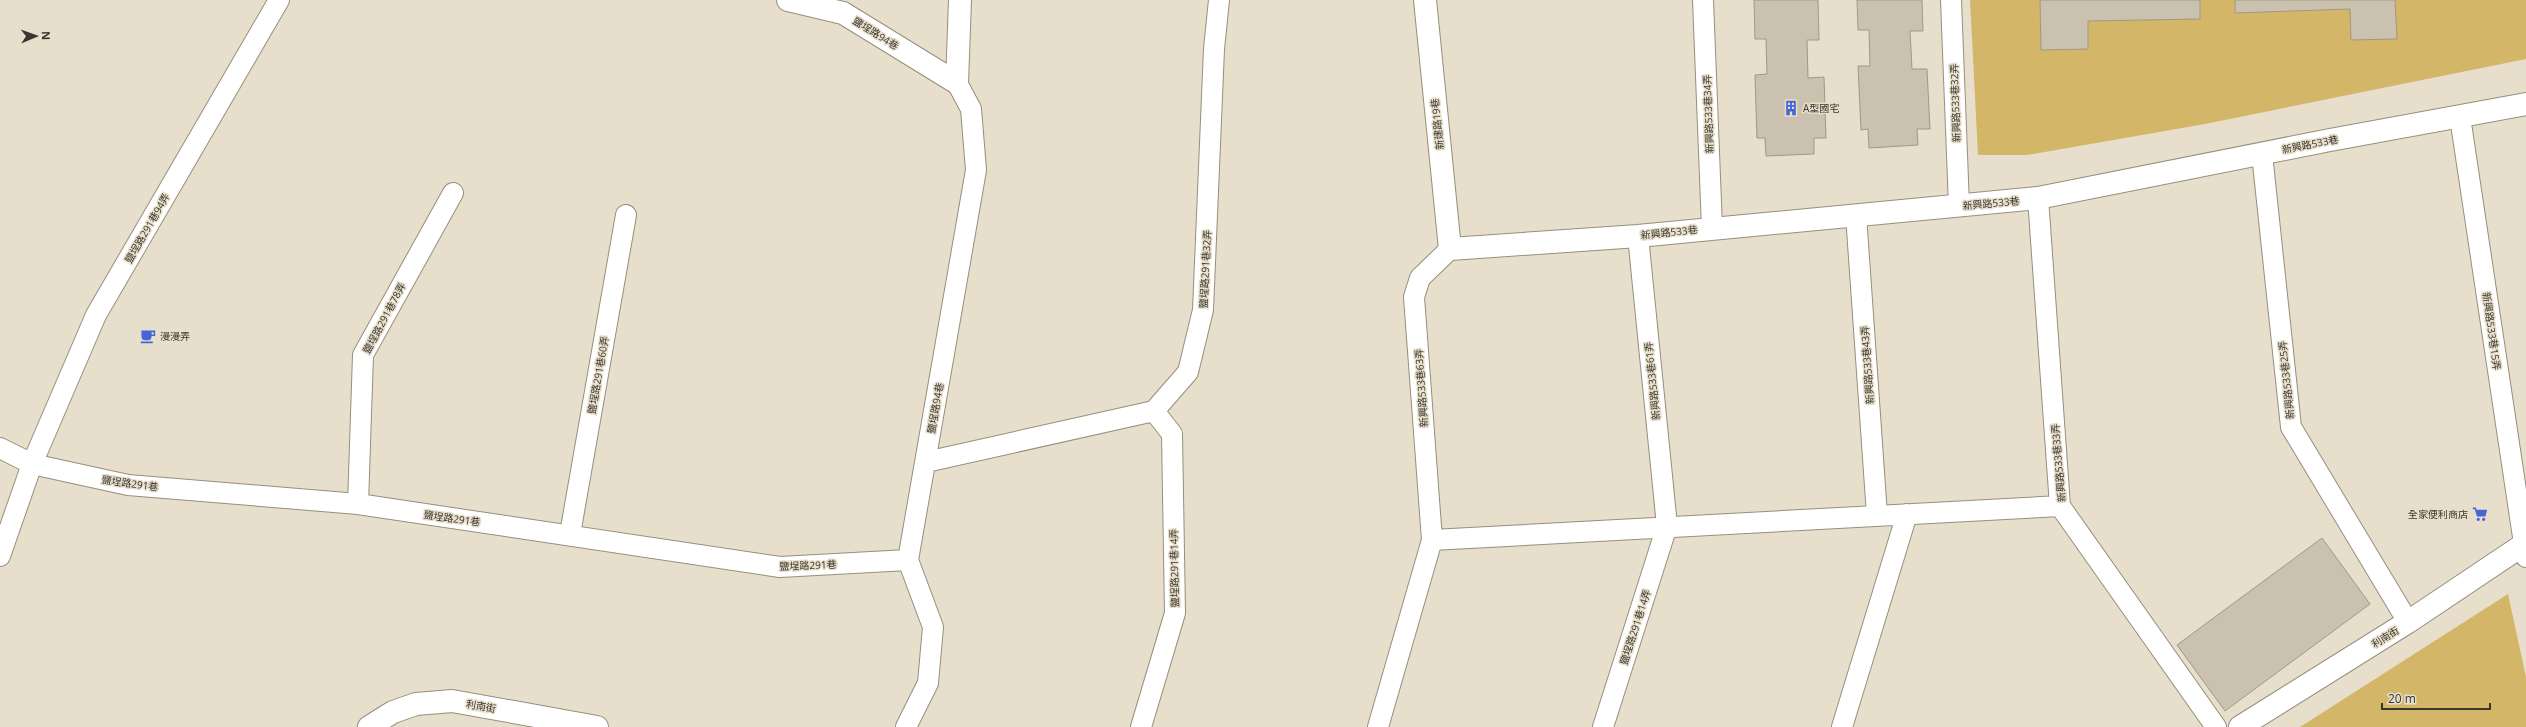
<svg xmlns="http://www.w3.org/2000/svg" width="2526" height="727" viewBox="0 0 2526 727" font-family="'Open Sans','Noto Sans TC',sans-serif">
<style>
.green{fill:#d4b669}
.building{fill:#cac2af;stroke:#a09886}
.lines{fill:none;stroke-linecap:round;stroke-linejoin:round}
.service-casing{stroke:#968f7c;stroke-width:22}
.minor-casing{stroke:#968f7c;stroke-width:24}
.service{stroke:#fff;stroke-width:20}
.minor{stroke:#fff;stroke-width:22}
.labels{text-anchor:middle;stroke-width:3;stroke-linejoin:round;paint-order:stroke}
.street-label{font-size:10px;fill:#39362e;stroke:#e7dfcb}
.poi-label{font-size:10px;fill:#39362e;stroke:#e7dfcb;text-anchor:start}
</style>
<rect width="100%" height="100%" fill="#e7dfcb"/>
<path class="green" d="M1970,0H2526V59L2205,124L2027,155H1978Z
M2508,594L2526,677V727H2300Z"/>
<path class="building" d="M1754,0H1818L1819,40H1807L1808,78L1824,77L1826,138H1814V154L1766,156L1765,138H1757L1755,75L1767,74L1766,39H1755Z
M1857,0H1922L1923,31H1910L1912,69H1927L1930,129H1917L1918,145L1869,148L1868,129L1861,130L1858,66H1870L1869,30H1858Z
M2040,0H2200V19L2088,21V49L2041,50Z
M2235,0H2395L2397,39L2351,40L2350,9L2235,13Z
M2322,538L2370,604L2225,711L2177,645Z"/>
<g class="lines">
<g class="service-casing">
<path id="service" d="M1703,0L1712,228
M1951,0L1959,206
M2460,117L2526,557
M2262,154L2291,427L2408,622
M2038,198L2060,506L2216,727
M1856,215L1877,515
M0,448L32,464L128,485L358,504L780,567L908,560
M926,462L1154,411L1188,372L1203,310L1214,49L1219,0
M358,504L363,355L453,193
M570,534L626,215
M1432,540L2060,506
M0,556L32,464L96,315L279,0
M906,727L928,683L933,627L908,560L976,170L971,109L957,83
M1141,727L1175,613L1172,434L1154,411
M1378,727L1432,540L1414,297L1420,278L1450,249
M1603,727L1667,526L1638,236
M1842,727L1907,514"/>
</g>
<g class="minor-casing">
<path id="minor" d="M788,0L843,13L957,83L960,0
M1425,0L1450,249L1638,236L2038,198L2330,140L2526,104
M369,727L393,712L416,704L452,701L597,727
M2240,727L2408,622L2526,543"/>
</g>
<use href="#service" class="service"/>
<use href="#minor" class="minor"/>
</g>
<defs>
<g id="building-bare" transform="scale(1.2)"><path d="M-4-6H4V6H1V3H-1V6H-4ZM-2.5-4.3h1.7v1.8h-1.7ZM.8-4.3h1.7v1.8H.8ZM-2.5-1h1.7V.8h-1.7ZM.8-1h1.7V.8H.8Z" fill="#4665d9" stroke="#e7dfcb" stroke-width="2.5" paint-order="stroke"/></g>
<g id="cafe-bare" transform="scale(1.2)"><path d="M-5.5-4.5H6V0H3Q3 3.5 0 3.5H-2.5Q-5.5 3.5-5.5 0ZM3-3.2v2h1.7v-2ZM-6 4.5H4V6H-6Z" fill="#4665d9" stroke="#e7dfcb" stroke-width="2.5" paint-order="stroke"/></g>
<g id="supermarket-bare" transform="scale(1.2)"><path d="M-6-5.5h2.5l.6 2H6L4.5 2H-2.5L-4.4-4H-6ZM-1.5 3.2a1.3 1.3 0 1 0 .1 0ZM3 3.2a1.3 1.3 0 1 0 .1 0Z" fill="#4665d9" stroke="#e7dfcb" stroke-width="2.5" paint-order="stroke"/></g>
</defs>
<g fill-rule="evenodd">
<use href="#building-bare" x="1791" y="108"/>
<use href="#cafe-bare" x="148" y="336"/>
<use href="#supermarket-bare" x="2480" y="514"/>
</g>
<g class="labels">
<g class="street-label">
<text transform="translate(876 33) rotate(32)" y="4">鹽埕路94巷</text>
<text transform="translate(1955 103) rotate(-92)" y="4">新興路533巷32弄</text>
<text transform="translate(1708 114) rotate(-92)" y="4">新興路533巷34弄</text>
<text transform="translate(1437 124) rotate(-96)" y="4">新建路19巷</text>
<text transform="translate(2310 144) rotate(-11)" y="4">新興路533巷</text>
<text transform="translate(1991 203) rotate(-5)" y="4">新興路533巷</text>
<text transform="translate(147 228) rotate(-60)" y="4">鹽埕路291巷94弄</text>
<text transform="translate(1669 232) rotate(-6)" y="4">新興路533巷</text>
<text transform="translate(1205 269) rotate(-87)" y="4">鹽埕路291巷32弄</text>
<text transform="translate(384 318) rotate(-62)" y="4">鹽埕路291巷78弄</text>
<text transform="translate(2492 331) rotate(82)" y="4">新興路533巷15弄</text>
<text transform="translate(1867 365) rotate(-94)" y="4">新興路533巷43弄</text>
<text transform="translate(598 375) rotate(-80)" y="4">鹽埕路291巷60弄</text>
<text transform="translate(2286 380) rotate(-96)" y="4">新興路533巷25弄</text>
<text transform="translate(1652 381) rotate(-96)" y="4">新興路533巷61弄</text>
<text transform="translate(1421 388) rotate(-94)" y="4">新興路533巷63弄</text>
<text transform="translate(935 408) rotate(-80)" y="4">鹽埕路94巷</text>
<text transform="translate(2058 463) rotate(-95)" y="4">新興路533巷33弄</text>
<text transform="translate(130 483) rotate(8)" y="4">鹽埕路291巷</text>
<text transform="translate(452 518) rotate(8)" y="4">鹽埕路291巷</text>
<text transform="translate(808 565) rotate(-2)" y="4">鹽埕路291巷</text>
<text transform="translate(1174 568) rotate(-91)" y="4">鹽埕路291巷14弄</text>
<text transform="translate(1635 627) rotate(-72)" y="4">鹽埕路291巷14弄</text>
<text transform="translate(2385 637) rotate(-32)" y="4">利南街</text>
<text transform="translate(481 706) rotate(10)" y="4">利南街</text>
</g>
<g class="poi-label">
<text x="1803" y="112">A型國宅</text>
<text x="160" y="340">漫漫弄</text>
<text x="2468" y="518" text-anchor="end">全家便利商店</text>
</g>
</g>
<g transform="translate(36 36) rotate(88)" stroke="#e7dfcb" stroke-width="3" paint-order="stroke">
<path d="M0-3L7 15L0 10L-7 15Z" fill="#39362e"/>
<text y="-6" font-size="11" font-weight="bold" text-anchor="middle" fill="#39362e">N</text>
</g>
<path d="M2382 703v6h108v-6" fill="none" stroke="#39362e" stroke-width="2"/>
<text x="2388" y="703" font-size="12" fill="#39362e" stroke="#e7dfcb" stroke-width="3" paint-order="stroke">20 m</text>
</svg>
